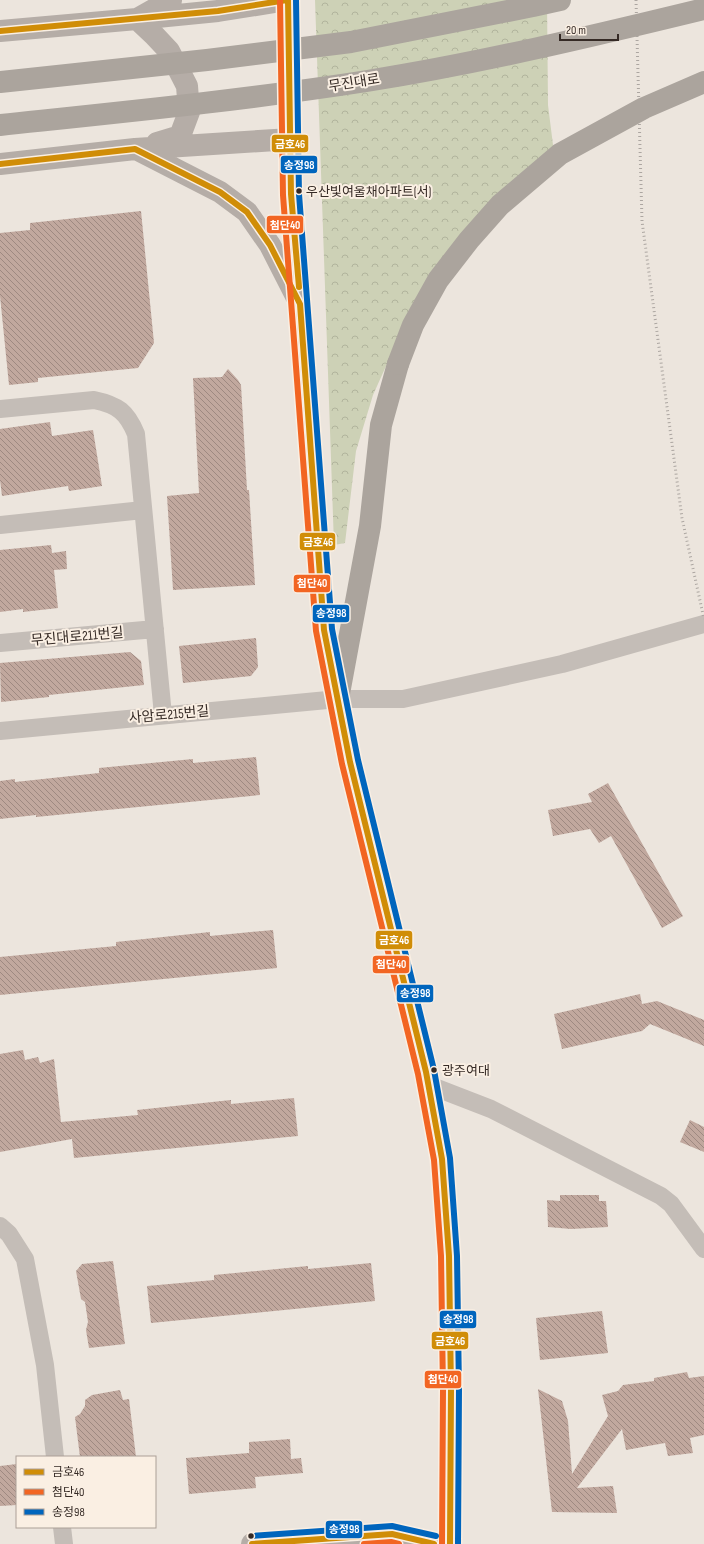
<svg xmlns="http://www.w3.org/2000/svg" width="704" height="1544" viewBox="0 0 704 1544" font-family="'Sofia Sans Condensed','Noto Sans KR',sans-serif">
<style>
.park{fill:url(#park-crowns)}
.building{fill:url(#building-back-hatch)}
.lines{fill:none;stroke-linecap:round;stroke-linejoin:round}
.street{stroke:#c4bdb7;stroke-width:18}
.secondary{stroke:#b5ada7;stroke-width:22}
.highway{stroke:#aba49d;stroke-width:22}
.rail{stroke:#aca6a1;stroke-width:3;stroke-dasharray:1 3;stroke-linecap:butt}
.highway-bridge{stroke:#aba49d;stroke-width:22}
.bus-1-casing{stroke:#faefe3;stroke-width:9}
.bus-2-casing{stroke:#faefe3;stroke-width:9}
.bus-3-casing{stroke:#faefe3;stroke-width:9}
.bus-1{stroke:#d08d07;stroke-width:6}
.bus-2{stroke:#f26522;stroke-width:6}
.bus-3{stroke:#0065bd;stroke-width:6}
.bus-dot{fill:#352a25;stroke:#faefe3;stroke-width:1.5}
.labels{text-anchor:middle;stroke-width:4;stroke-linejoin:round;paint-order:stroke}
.bus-label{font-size:13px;fill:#352a25;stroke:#faefe3;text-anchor:start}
.street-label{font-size:14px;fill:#352a25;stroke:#faefe3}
.line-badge{stroke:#faefe3;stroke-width:1.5}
.badge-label{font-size:11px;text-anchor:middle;font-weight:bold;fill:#fff}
</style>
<defs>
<pattern id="park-crowns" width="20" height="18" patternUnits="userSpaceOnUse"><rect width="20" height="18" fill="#cdd1b6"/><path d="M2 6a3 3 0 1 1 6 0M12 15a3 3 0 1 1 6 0" fill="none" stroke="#b1b49c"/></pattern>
<pattern id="building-back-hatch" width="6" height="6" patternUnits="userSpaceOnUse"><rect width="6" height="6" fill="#c1a89e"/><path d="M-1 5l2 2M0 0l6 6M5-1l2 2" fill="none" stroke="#9e8981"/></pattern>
</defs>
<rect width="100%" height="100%" fill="#ece5dd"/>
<path class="park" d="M315,0H547L548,105L555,161L515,194L400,335L373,395L356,451L345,543L334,545Z"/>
<path class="building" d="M141,211L154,343L138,368L38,378V382L9,385L0,296V233L30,230V223Z
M228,369L238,380L241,385L247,490H249L255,585L173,590L167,496L199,493L193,378L222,377Z
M50,422L52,436L93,430L102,486L69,491L68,486L2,496L0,480V429Z
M51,545L52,553L66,551L67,569L54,570L58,608L23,612V609L0,612V550Z
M256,638L258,667L251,676L183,683L179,646Z
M130,652L141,661L144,685L49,695V697L1,702L0,663Z
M256,757L260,795L36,817V815L0,819V781L15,779V782L99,773V768L193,759V763Z
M608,783L683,916L662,928L611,836L599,843L590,829L553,836L548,810L592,802L588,794Z
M273,930L277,968L0,995V957L116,946V942L210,932V936Z
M640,994L642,1004L657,1001L704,1020V1046L650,1024L642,1031L562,1049L554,1014Z
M23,1050L25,1060L38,1057L40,1063L54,1059L61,1122L138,1115L137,1110L231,1100V1104L294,1098L298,1136L74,1158L72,1139L0,1152V1054Z
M690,1120L704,1127V1152L680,1142Z
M560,1195H599V1201H606L608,1227L571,1229L548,1227L547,1200L560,1201Z
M113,1261L125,1344L89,1348L86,1330L88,1322L85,1302L81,1299L76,1271L82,1264Z
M371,1263L375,1301L151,1323L147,1286L214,1280V1275L308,1266V1269Z
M602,1311L608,1353L540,1360L536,1318Z
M687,1372L689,1378L704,1376V1435L690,1438L693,1453L668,1456L665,1443L626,1450L622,1429L577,1488L613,1486L617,1513L552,1512L538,1389L562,1401L568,1421L572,1474L608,1416L602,1395L618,1391L623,1385L654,1381V1378Z
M120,1390L123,1400L129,1399L136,1457H80L75,1417L80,1414L85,1406V1400L92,1395Z
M290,1439L291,1459L301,1458L303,1473L255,1477L256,1488L189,1494L186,1458L249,1453V1442Z
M17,1464V1505L0,1506V1466Z"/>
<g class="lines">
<path class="street" d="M0,409L94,400C118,405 127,412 136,434L163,715
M0,525L143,510
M0,643L155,629
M0,731L338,699H403L562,664L704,624
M429,1085L491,1109L661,1196L671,1204L704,1249
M0,1226L9,1234L25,1259L45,1365L55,1457
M62,1527L64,1544"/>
<path class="secondary" d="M288,0L291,194L324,630L350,762L426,1072L442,1159L449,1256L451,1390L450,1544
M0,31L137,19L218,11L287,0
M157,143L180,136L189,112L187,86L169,51L154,35L137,19L171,0
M136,149L220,192L247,212L270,245L296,296
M0,164L135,149L291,139
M252,1544L392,1534L434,1544"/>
<path class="highway" d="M338,699L370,526L381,425L398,364"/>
<path class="rail" d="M636,0L642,221L682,518L704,619"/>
<path class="highway-bridge" d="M0,82L207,60L351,42L533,6L560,0
M0,125C123,112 245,100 367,81C480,63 593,36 704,9
M398,364L413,325L438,280L469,240L500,205L560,154L644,108L704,82"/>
<g class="bus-1-casing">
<path id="bus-1" d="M288,0L291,194L299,287
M0,31L218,11L287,0
M0,164L135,149L220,192L247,212L270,245L300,304L324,630L350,762L426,1072L442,1159L449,1256L451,1390L450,1544
M252,1544L392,1534L434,1544"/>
</g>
<g class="bus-2-casing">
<path id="bus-2" d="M280,0L283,195L316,631L342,764L418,1074L434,1160L441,1256L443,1390L442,1544
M364,1544L391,1542L399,1544"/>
</g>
<g class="bus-3-casing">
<path id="bus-3" d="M296,0L299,194L332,629L358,760L434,1070L450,1158L457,1256L459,1390L458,1544
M251,1536L392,1526L436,1536"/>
</g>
<use href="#bus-1" class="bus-1"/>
<use href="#bus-2" class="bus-2"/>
<use href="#bus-3" class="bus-3"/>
</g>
<g class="bus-dot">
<circle cx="299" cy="191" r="3.5"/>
<circle cx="434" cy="1070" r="3.5"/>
<circle cx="251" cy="1536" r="3.5"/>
</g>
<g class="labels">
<g class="bus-label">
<text x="306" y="196">우산빛여울채아파트(서)</text>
<text x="442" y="1075">광주여대</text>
</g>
<g class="street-label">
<text transform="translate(354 82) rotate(-9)" y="5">무진대로</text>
<text transform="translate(77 636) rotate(-5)" y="5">무진대로211번길</text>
<text transform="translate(169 714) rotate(-5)" y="5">사암로215번길</text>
</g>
</g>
<g class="line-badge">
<rect x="271" y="134" width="38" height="19" rx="4" fill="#d08d07"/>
<rect x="280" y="155" width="38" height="19" rx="4" fill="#0065bd"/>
<rect x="266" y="215" width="38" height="19" rx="4" fill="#f26522"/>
<rect x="299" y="532" width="37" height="19" rx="4" fill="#d08d07"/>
<rect x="293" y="574" width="38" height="19" rx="4" fill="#f26522"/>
<rect x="312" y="604" width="38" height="19" rx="4" fill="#0065bd"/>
<rect x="375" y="930" width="38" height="20" rx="4" fill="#d08d07"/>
<rect x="372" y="955" width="38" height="19" rx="4" fill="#f26522"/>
<rect x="396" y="984" width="38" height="19" rx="4" fill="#0065bd"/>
<rect x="439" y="1310" width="38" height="19" rx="4" fill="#0065bd"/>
<rect x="431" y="1331" width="38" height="19" rx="4" fill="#d08d07"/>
<rect x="424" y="1370" width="38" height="19" rx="4" fill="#f26522"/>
<rect x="325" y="1520" width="38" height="19" rx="4" fill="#0065bd"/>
</g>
<g class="badge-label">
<text x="290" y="148">금호46</text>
<text x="299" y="169">송정98</text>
<text x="285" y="229">첨단40</text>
<text x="318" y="546">금호46</text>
<text x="312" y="587">첨단40</text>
<text x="331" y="617">송정98</text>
<text x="394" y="944">금호46</text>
<text x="391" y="968">첨단40</text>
<text x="415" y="997">송정98</text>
<text x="458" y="1323">송정98</text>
<text x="450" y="1345">금호46</text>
<text x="443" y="1383">첨단40</text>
<text x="344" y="1533">송정98</text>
</g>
<rect x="16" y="1456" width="140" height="72" fill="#faefe3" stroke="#aba097"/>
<rect x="24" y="1469" width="20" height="6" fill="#d08d07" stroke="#aba097"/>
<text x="52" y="1476" font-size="12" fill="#352a25">금호46</text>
<rect x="24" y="1489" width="20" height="6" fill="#f26522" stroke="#aba097"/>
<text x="52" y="1496" font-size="12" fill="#352a25">첨단40</text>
<rect x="24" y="1509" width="20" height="6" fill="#0065bd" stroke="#aba097"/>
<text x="52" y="1516" font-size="12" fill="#352a25">송정98</text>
<path d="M560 34v6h58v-6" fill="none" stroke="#352a25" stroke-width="2"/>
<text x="566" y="34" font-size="12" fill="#352a25" stroke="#faefe3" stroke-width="3" paint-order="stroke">20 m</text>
</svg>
